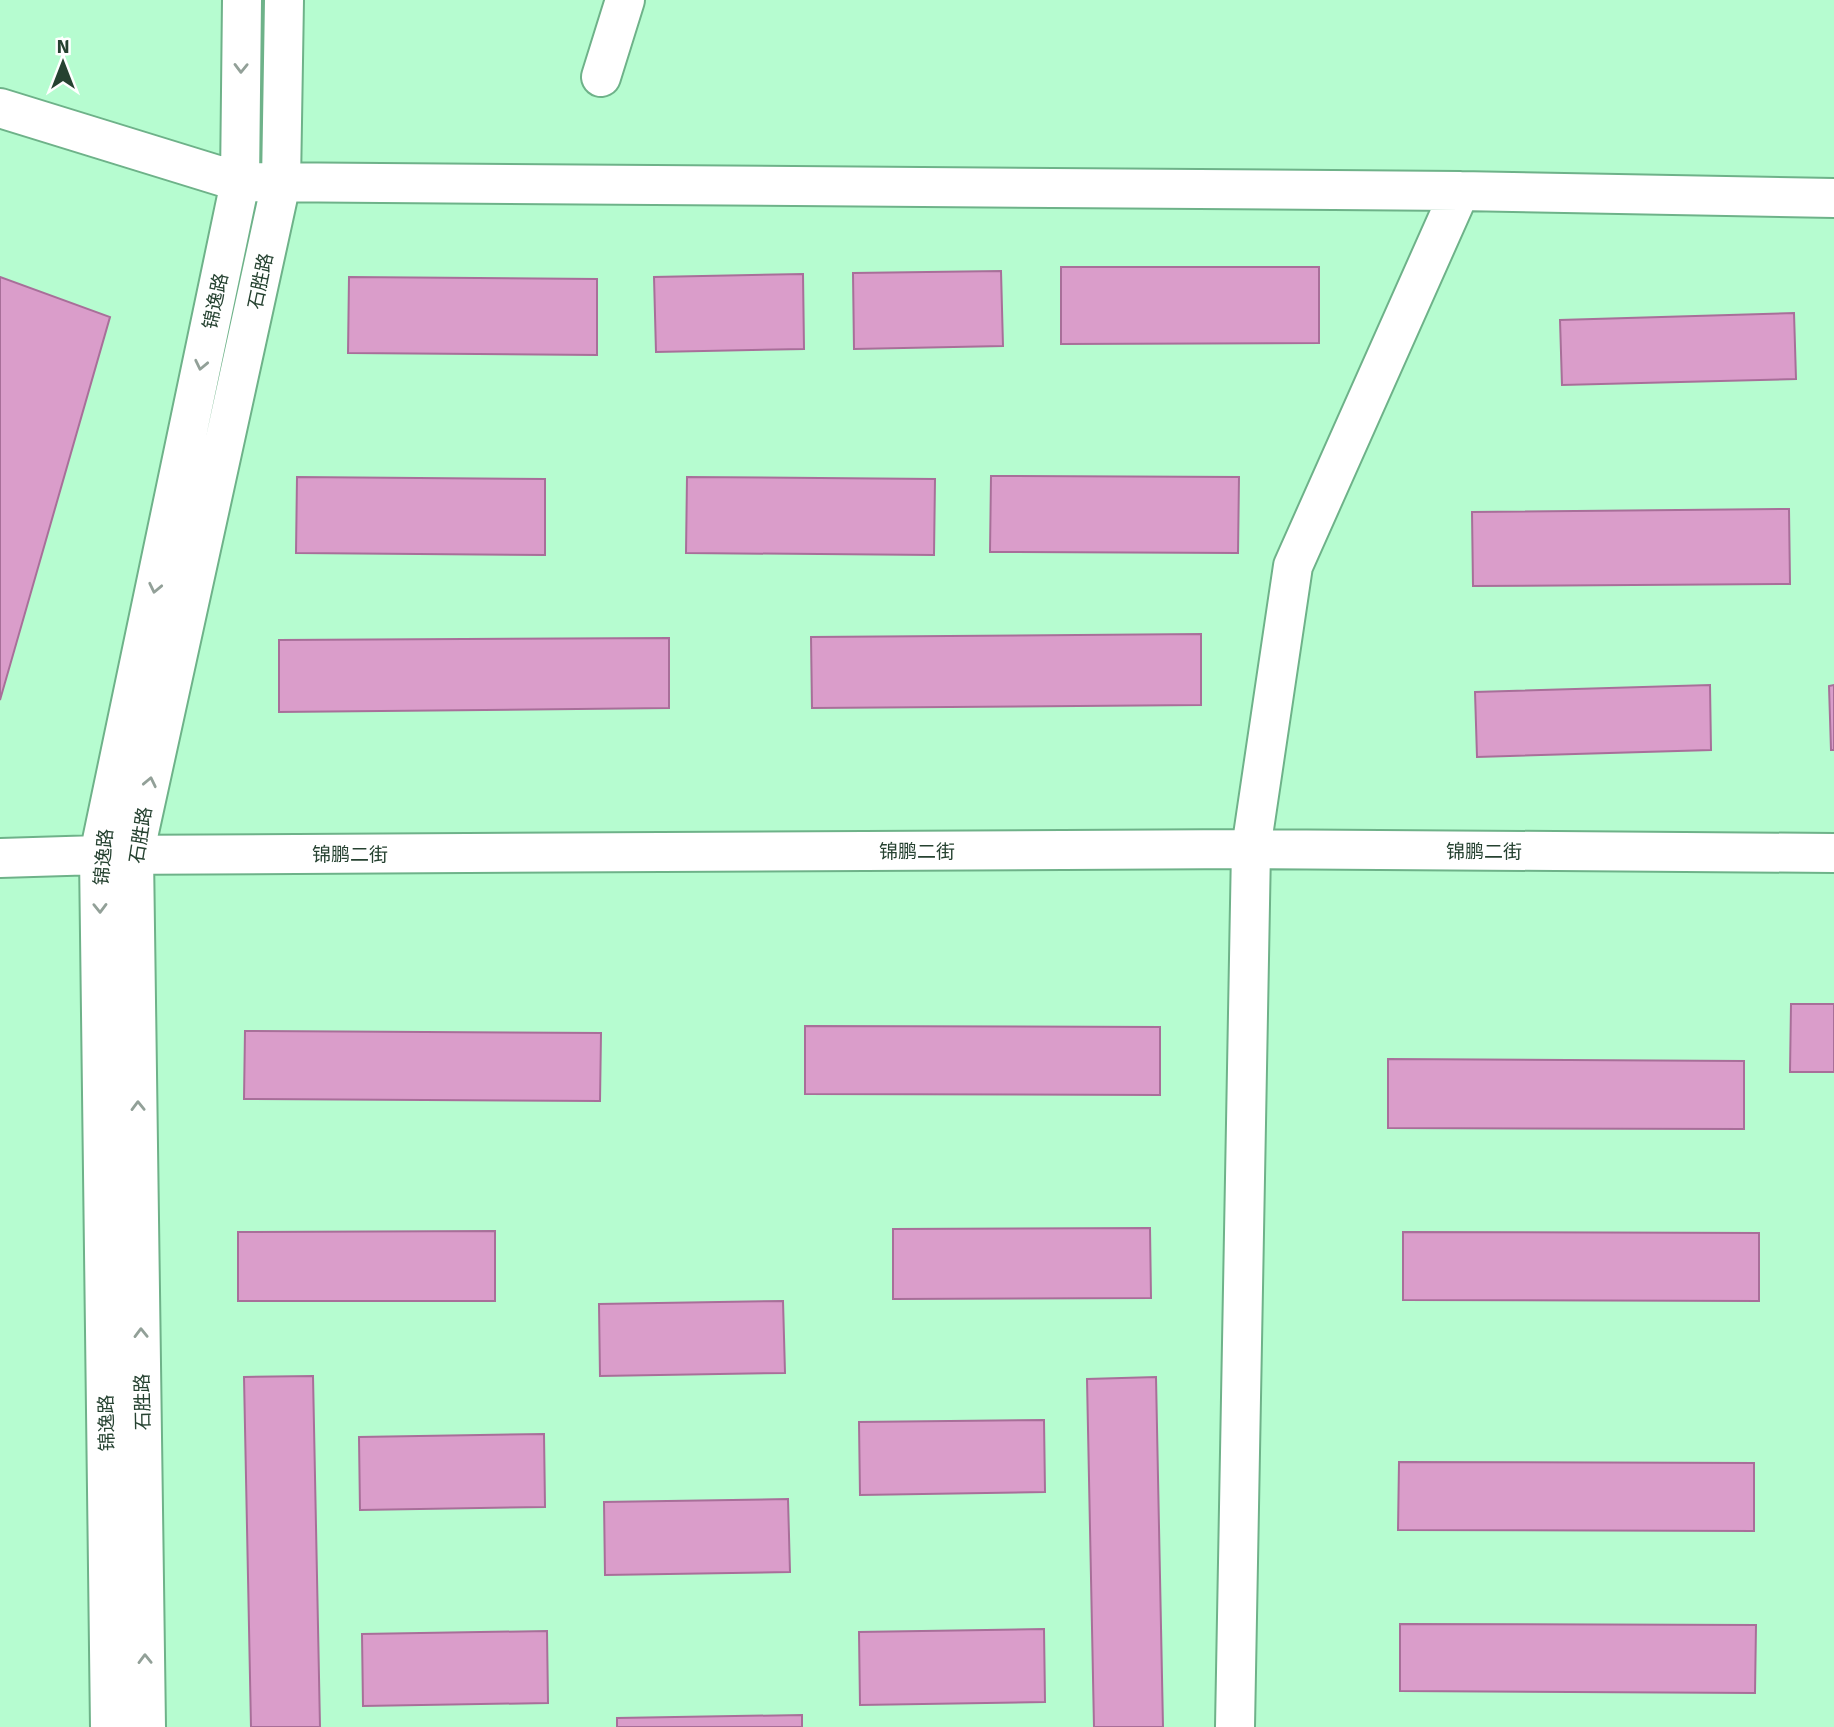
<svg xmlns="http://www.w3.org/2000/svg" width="1834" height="1727" viewBox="0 0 1834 1727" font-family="Signika,'Noto Sans SC',sans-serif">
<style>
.building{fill:#da9dca;stroke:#a86f99;stroke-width:2}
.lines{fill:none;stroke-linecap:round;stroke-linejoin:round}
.street-casing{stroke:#6eb289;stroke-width:42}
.secondary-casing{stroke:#6eb289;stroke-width:42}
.street{stroke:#fff;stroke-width:38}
.secondary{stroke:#fff;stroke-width:38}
.oneway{stroke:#92a098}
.labels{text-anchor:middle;stroke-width:5;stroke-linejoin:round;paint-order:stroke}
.street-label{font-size:19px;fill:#264231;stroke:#fff}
</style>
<rect width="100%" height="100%" fill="#b6fcd0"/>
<path class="building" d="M1061,267H1319V343L1061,344Z
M1001,271L1003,346L854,349L853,273Z
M803,274L804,349L656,352L654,277Z
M0,277L110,317L0,700Z
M349,277L597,279V355L348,353Z
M1794,313L1796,379L1562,385L1560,320Z
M991,476L1239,477L1238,553L990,552Z
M297,477L545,479V555L296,553Z
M687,477L935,479L934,555L686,553Z
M1789,509L1790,584L1473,586L1472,512Z
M1201,634V705L812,708L811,637Z
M669,638V708L279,712V640Z
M1710,685L1711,750L1477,757L1475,692Z
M1834,685V750H1831L1829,686Z
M1791,1004H1834V1072H1790Z
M805,1026L1160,1027V1095L805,1094Z
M245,1031L601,1033L600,1101L244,1099Z
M1388,1059L1744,1061V1129L1388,1128Z
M1150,1228L1151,1298L893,1299V1229Z
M495,1231V1301H238V1232Z
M1403,1232L1759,1233V1301L1403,1300Z
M783,1301L785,1373L600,1376L599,1304Z
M313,1376L320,1727H251L244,1377Z
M1156,1377L1163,1727H1094L1087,1379Z
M1044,1420L1045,1492L860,1495L859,1422Z
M544,1434L545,1507L360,1510L359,1437Z
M1399,1462L1754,1463V1531L1398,1530Z
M788,1499L790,1572L605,1575L604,1502Z
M1400,1624L1756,1625L1755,1693L1400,1691Z
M1044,1629L1045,1702L860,1705L859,1632Z
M547,1631L548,1703L363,1706L362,1634Z
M802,1715V1727H617V1718Z"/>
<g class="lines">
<g class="street-casing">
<path id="street" d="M601,77L625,0"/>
</g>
<g class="secondary-casing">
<path id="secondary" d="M0,108L240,182L1460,191L1834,198
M0,858L99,855L1251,849L1834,853
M110,1727L99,855L240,182L242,0
M146,1727L134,855L281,183L284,0
M1235,1727L1251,849L1293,566L1460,191"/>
</g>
<use href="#street" class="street"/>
<use href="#secondary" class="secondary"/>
</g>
<defs><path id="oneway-chevron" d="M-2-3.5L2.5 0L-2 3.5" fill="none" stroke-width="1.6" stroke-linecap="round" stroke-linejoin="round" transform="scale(1.75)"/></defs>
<g class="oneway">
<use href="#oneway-chevron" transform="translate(241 68) rotate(91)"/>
<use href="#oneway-chevron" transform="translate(201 365) rotate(102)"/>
<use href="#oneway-chevron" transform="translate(155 588) rotate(102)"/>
<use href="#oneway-chevron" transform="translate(150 782) rotate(-78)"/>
<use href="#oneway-chevron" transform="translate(100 908) rotate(89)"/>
<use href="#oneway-chevron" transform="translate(138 1106) rotate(-91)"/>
<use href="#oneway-chevron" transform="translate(141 1333) rotate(-91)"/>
<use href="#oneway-chevron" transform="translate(145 1659) rotate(-91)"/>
</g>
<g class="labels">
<g class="street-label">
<text transform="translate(260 281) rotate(-78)" y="7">石胜路</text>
<text transform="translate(215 301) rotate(-78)" y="7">锦逸路</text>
<text transform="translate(140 835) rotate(-81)" y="7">石胜路</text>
<text x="917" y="858">锦鹏二街</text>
<text x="1484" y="858">锦鹏二街</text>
<text x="350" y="861">锦鹏二街</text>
<text transform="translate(103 857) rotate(-85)" y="7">锦逸路</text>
<text transform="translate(142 1402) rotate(-91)" y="7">石胜路</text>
<text transform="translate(106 1423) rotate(-91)" y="7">锦逸路</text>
</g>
</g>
<g transform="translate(63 63)" stroke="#ffffff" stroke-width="5" paint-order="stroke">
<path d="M0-5L12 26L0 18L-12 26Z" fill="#264231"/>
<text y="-10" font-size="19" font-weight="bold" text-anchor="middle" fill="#264231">N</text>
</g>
</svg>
